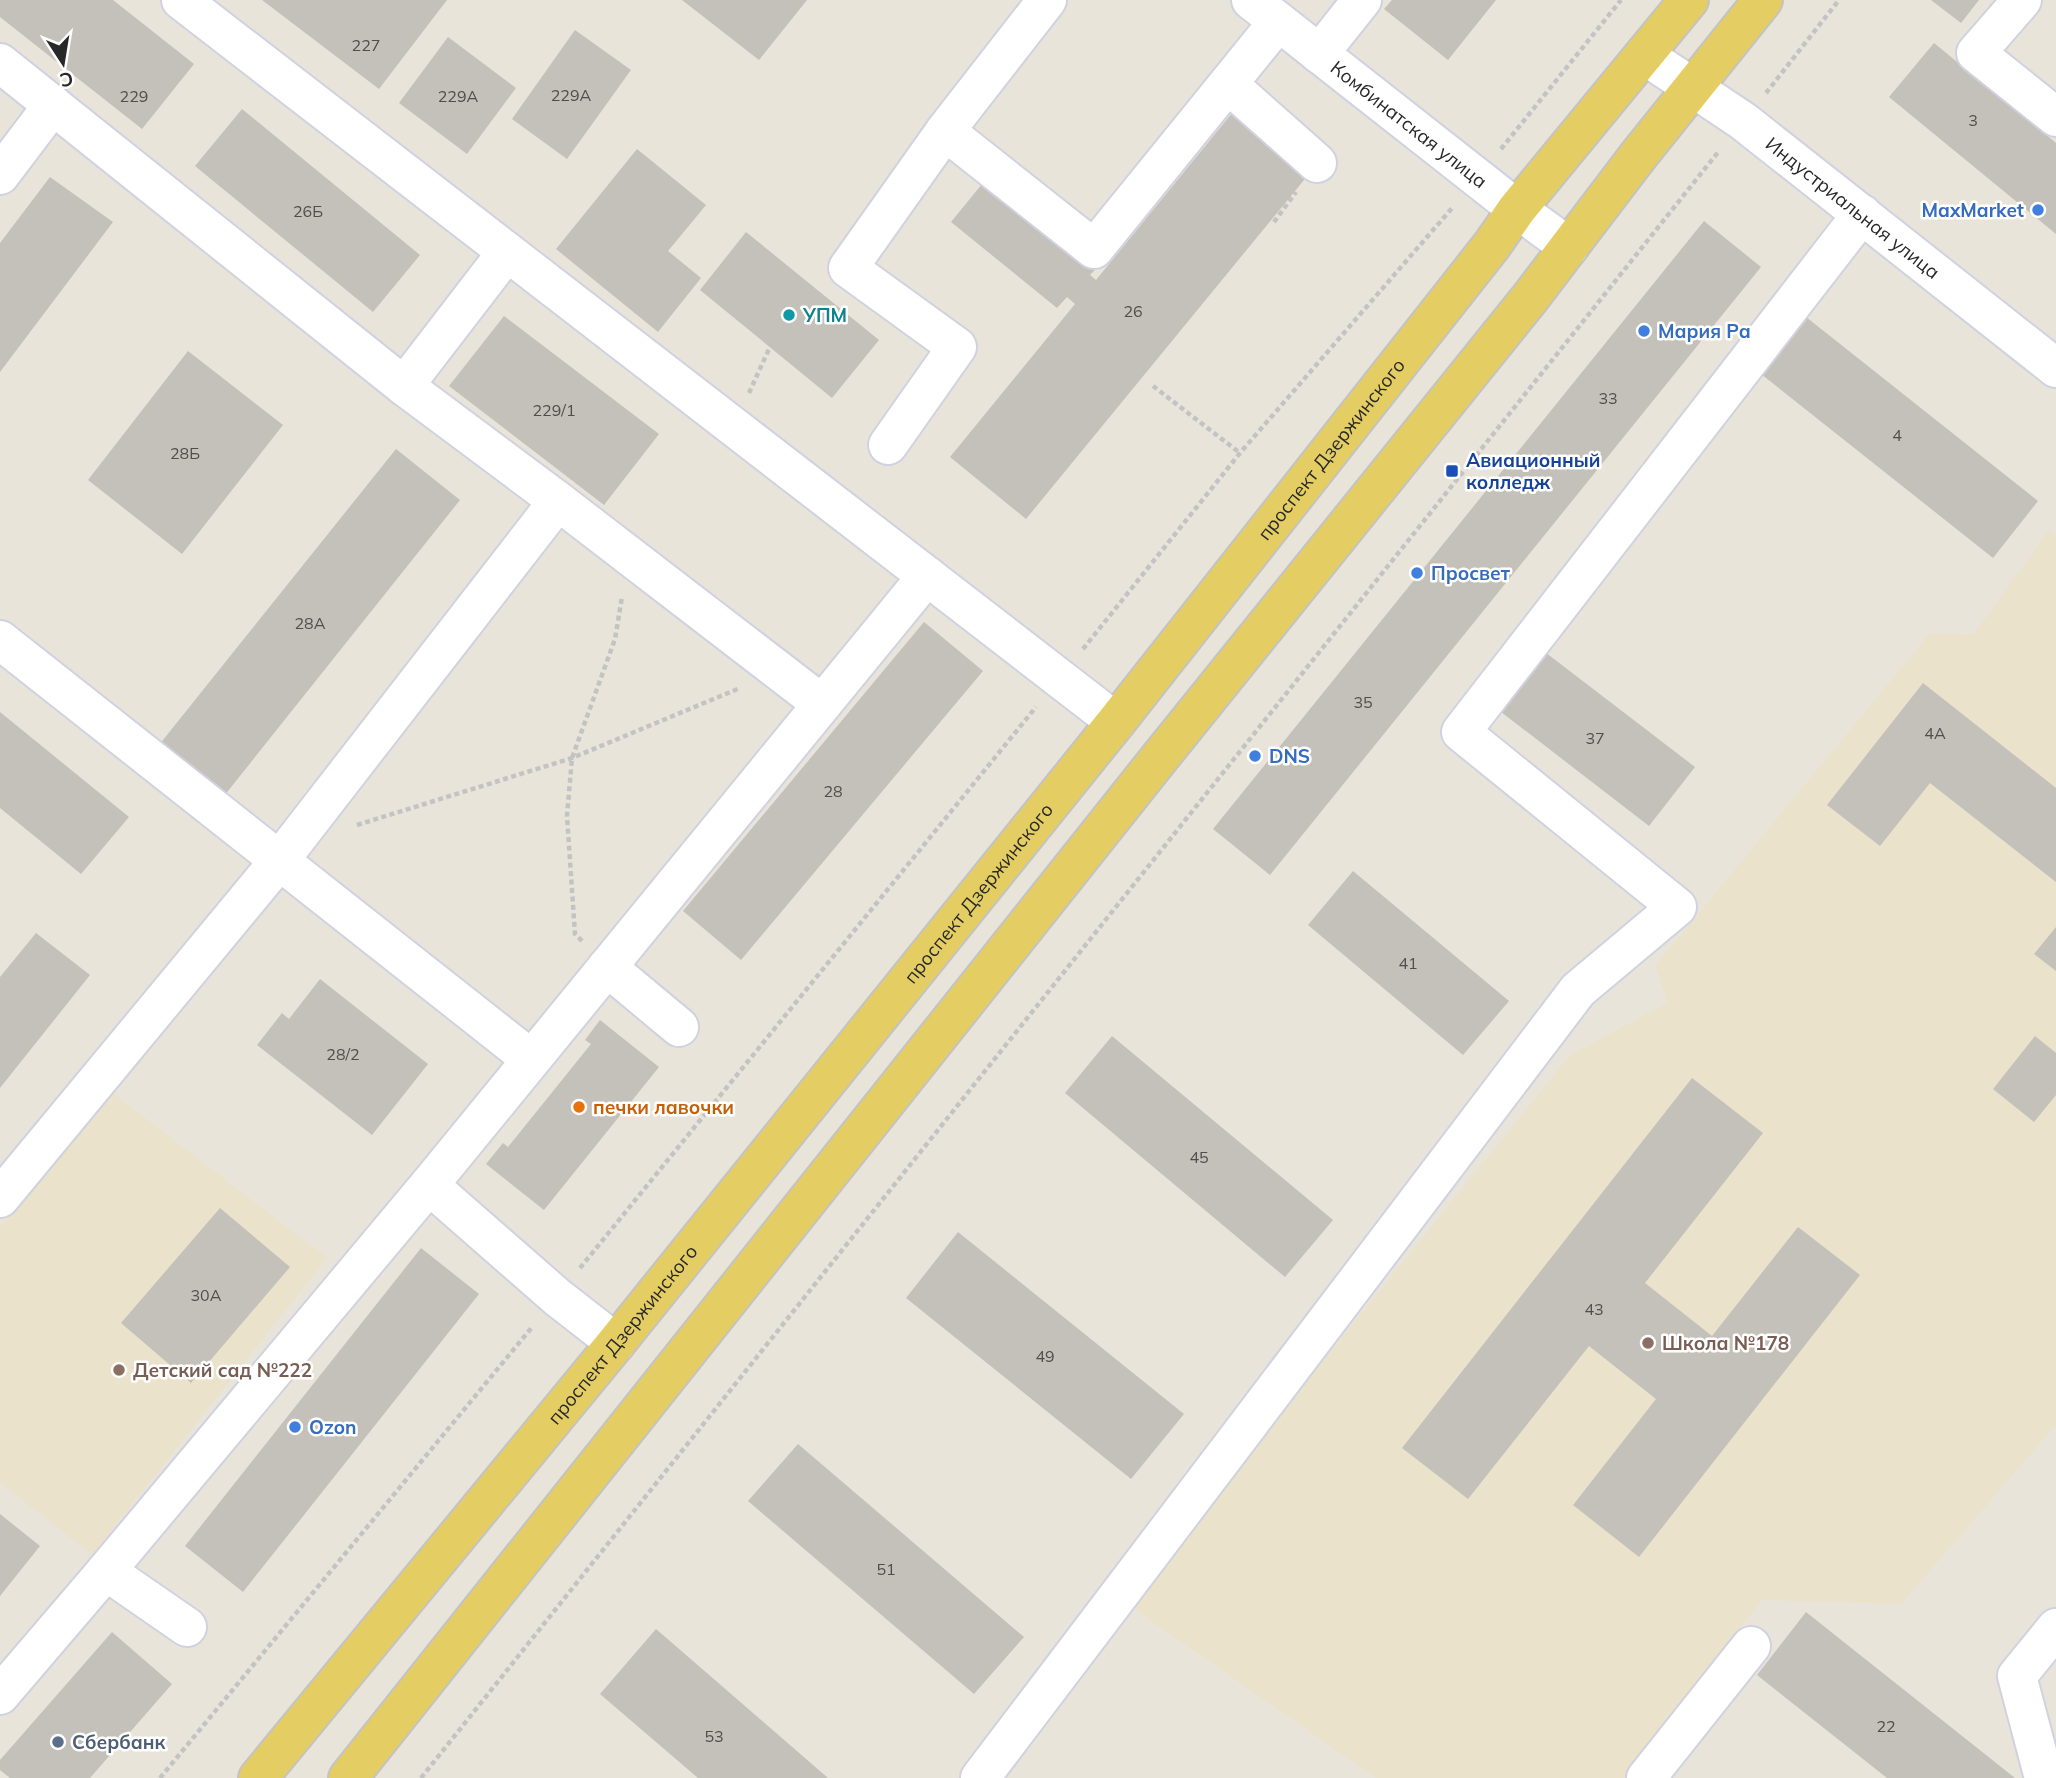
<svg xmlns="http://www.w3.org/2000/svg" width="2056" height="1778" viewBox="0 0 2056 1778" font-family="Mulish,sans-serif">
<style>
.education{fill:#eae2cb}
.building{fill:#c4c0ba}
.lines{fill:none;stroke-linecap:round;stroke-linejoin:round}
.minor-casing{stroke:#d0d2e0;stroke-width:42}
.major-casing{stroke:#c3c3c3;stroke-width:42}
.path{stroke:#c3c3c3;stroke-width:4.5;stroke-dasharray:5 3.5;stroke-linecap:butt}
.minor{stroke:#fff;stroke-width:38}
.major{stroke:#e4ce64;stroke-width:38}
.shop-dot{fill:#3f7fe0;stroke:#fff;stroke-width:2.5}
.culture-dot{fill:#0f9aa8;stroke:#fff;stroke-width:2.5}
.transit-dot{fill:#1a4fb4;stroke:#fff;stroke-width:2.5}
.food-dot{fill:#e8710a;stroke:#fff;stroke-width:2.5}
.education-dot{fill:#8d6e63;stroke:#fff;stroke-width:2.5}
.service-dot{fill:#5c6f8a;stroke:#fff;stroke-width:2.5}
.labels{text-anchor:middle;stroke-width:5;stroke-linejoin:round;paint-order:stroke}
.number-label{font-size:16px;fill:#4f4e4c}
.street-label{font-size:19px;fill:#282828;stroke:#fff}
.shop-label{font-size:19px;font-weight:bold;fill:#366cbe;stroke:#fff;text-anchor:start}
.culture-label{font-size:19px;font-weight:bold;fill:#0d838f;stroke:#fff;text-anchor:start}
.transit-label{font-size:19px;font-weight:bold;fill:#164399;stroke:#fff;text-anchor:start}
.food-label{font-size:19px;font-weight:bold;fill:#c56008;stroke:#fff;text-anchor:start}
.education-label{font-size:19px;font-weight:bold;fill:#785e54;stroke:#fff;text-anchor:start}
.service-label{font-size:19px;font-weight:bold;fill:#4e5e75;stroke:#fff;text-anchor:start}
</style>
<rect width="100%" height="100%" fill="#e9e4da"/>
<path class="education" d="M2049,530L2056,536V1425L1901,1604L1762,1600L1623,1778H1376L1127,1604L1569,1056L1668,1002L1655,966L1930,633L1973,635Z
M109,1090L327,1258L92,1555L0,1482V1227Z"/>
<path class="building" d="M0,0H113L194,64L142,129L0,17Z
M262,0H447L379,89Z
M682,0H807L759,60Z
M1392,0H1496L1448,60L1384,9Z
M1931,0H1979L1961,23Z
M575,30L631,70L567,159L512,119Z
M448,37L516,88L467,154L399,103Z
M1934,43L2056,143V234L1889,97Z
M1237,107L1313,169L1026,519L950,457L1075,304L1067,297L1057,308L951,222L991,173L1101,263L1090,275L1096,280Z
M242,109L420,255L373,312L195,166Z
M637,149L706,205L668,251L701,278L658,332L556,249Z
M50,177L113,222L0,372V243Z
M1704,221L1761,267L1270,875L1213,829Z
M746,232L879,340L832,398L700,290Z
M1801,313L2038,501L1993,558L1756,370Z
M504,316L659,434L604,505L449,386Z
M188,351L283,425L182,554L88,480Z
M396,449L460,500L224,796L159,745Z
M924,622L983,671L741,960L683,911Z
M1541,649L1695,767L1649,826L1496,708Z
M1923,683L2056,788V882L1930,783L1880,846L1827,805Z
M0,712L129,817L81,874L0,808Z
M1353,871L1509,1001L1463,1055L1308,925Z
M2056,927V971L2034,954Z
M36,933L90,975L0,1088V977Z
M320,979L428,1064L372,1135L257,1045L282,1013L289,1019Z
M600,1020L659,1067L544,1210L486,1164L503,1143L508,1147L591,1044L585,1040Z
M1112,1036L1333,1220L1285,1277L1065,1093Z
M2035,1036L2056,1053V1095L2034,1122L1993,1089Z
M1692,1078L1763,1133L1645,1283L1712,1336L1798,1227L1860,1275L1639,1557L1573,1505L1656,1399L1589,1346L1468,1499L1402,1448Z
M220,1208L290,1267L191,1383L121,1323Z
M958,1232L1184,1414L1131,1479L906,1298Z
M421,1248L479,1294L243,1592L185,1546Z
M798,1444L1024,1637L974,1694L748,1501Z
M0,1514L40,1546L0,1596Z
M1806,1612L2015,1778H1887L1757,1675Z
M656,1629L828,1778H698L600,1694Z
M112,1632L172,1684L90,1778H10L0,1770V1760Z"/>
<g class="lines">
<g class="minor-casing">
<g id="minor">
<path d="M181,0L1116,722"/>
<path d="M1047,0L945,131L1094,249L1278,22"/>
<path id="s1" d="M1251,0L1517,209L1569,247"/>
<path d="M2022,0L1976,53L2056,117"/>
<path d="M1319,54L1362,0"/>
<path id="s2" d="M1644,55L1743,121L2056,368"/>
<path d="M0,63L404,386L507,252"/>
<path d="M1228,84L1317,163"/>
<path d="M0,175L53,105"/>
<path d="M404,386L558,501L822,704"/>
<path d="M888,445L957,347L848,268L945,131"/>
<path d="M0,640L531,1059"/>
<path d="M607,967L679,1027"/>
<path d="M0,1198L279,861L558,501"/>
<path d="M616,1343L557,1297L429,1185L927,576"/>
<path d="M187,1627L106,1571L429,1185"/>
<path d="M0,1695L106,1571"/>
<path d="M980,1778L1578,990L1677,907L1461,732L1862,214"/>
<path d="M1646,1778L1751,1646"/>
<path d="M2044,1778L2017,1676L2056,1628"/>
</g>
</g>
<g class="major-casing">
<g id="major">
<path id="s3" d="M258,1778L616,1343L1116,722L1492,245L1517,209L1689,0"/>
<path d="M348,1778L1161,756L1530,298L1638,156L1763,0"/>
</g>
</g>
<path class="path" d="M1766,93L1839,0
M1501,149L1621,0
M1274,222L1296,192
M1153,386L1240,453
M749,393L769,349
M1083,649L1240,453L1453,207
M357,825L572,758L740,688
M582,941L575,934L567,816L572,758L615,639L622,597
M580,1268L1036,707
M160,1778L533,1326
M421,1778L1719,151"/>
<use href="#minor" class="minor"/>
<use href="#major" class="major"/>
</g>
<g class="shop-dot">
<circle cx="2038" cy="210" r="7"/>
<circle cx="1644" cy="331" r="7"/>
<circle cx="1417" cy="573" r="7"/>
<circle cx="1255" cy="756" r="7"/>
<circle cx="295" cy="1427" r="7"/>
</g>
<circle class="culture-dot" cx="789" cy="315" r="7"/>
<rect class="transit-dot" x="1445" y="464" width="14" height="14" rx="3.5"/>
<circle class="food-dot" cx="579" cy="1107" r="7"/>
<g class="education-dot">
<circle cx="1648" cy="1343" r="7"/>
<circle cx="119" cy="1370" r="7"/>
</g>
<circle class="service-dot" cx="58" cy="1742" r="7"/>
<g class="labels">
<g class="number-label">
<text x="366" y="51">227</text>
<text x="571" y="101">229А</text>
<text x="134" y="102">229</text>
<text x="458" y="102">229А</text>
<text x="1973" y="126">3</text>
<text x="308" y="217">26Б</text>
<text x="1133" y="317">26</text>
<text x="1608" y="404">33</text>
<text x="554" y="416">229/1</text>
<text x="1897" y="441">4</text>
<text x="185" y="459">28Б</text>
<text x="310" y="629">28А</text>
<text x="1363" y="708">35</text>
<text x="1935" y="739">4А</text>
<text x="1595" y="744">37</text>
<text x="833" y="797">28</text>
<text x="1408" y="969">41</text>
<text x="343" y="1060">28/2</text>
<text x="1199" y="1163">45</text>
<text x="206" y="1301">30А</text>
<text x="1594" y="1315">43</text>
<text x="1045" y="1362">49</text>
<text x="886" y="1575">51</text>
<text x="1886" y="1732">22</text>
<text x="714" y="1742">53</text>
</g>
<g class="street-label">
<text dy="7" stroke="none"><textPath href="#s1" startOffset="201">Комбинатская улица</textPath></text>
<text dy="7" stroke="none"><textPath href="#s2" startOffset="259">Индустриальная улица</textPath></text>
<text dy="7" stroke="none"><textPath href="#s3" startOffset="1708">проспект Дзержинского</textPath></text>
<text dy="7" stroke="none"><textPath href="#s3" startOffset="1141">проспект Дзержинского</textPath></text>
<text dy="7" stroke="none"><textPath href="#s3" startOffset="574">проспект Дзержинского</textPath></text>
</g>
<g class="shop-label">
<text x="2024" y="217" text-anchor="end">MaxMarket</text>
<text x="1658" y="338">Мария Ра</text>
<text x="1431" y="580">Просвет</text>
<text x="1269" y="763">DNS</text>
<text x="309" y="1434">Ozon</text>
</g>
<g class="culture-label">
<text x="803" y="322">УПМ</text>
</g>
<g class="transit-label">
<text x="1466" y="467">Авиационный<tspan x="1466" dy="22">колледж</tspan></text>
</g>
<g class="food-label">
<text x="593" y="1114">печки лавочки</text>
</g>
<g class="education-label">
<text x="1662" y="1350">Школа №178</text>
<text x="133" y="1377">Детский сад №222</text>
</g>
<g class="service-label">
<text x="72" y="1749">Сбербанк</text>
</g>
</g>
<g transform="translate(63 63) rotate(168)" stroke="#ffffff" stroke-width="5" paint-order="stroke">
<path d="M0-5L12 26L0 18L-12 26Z" fill="#282828"/>
<text y="-10" font-size="19" font-weight="bold" text-anchor="middle" fill="#282828">С</text>
</g>
</svg>
